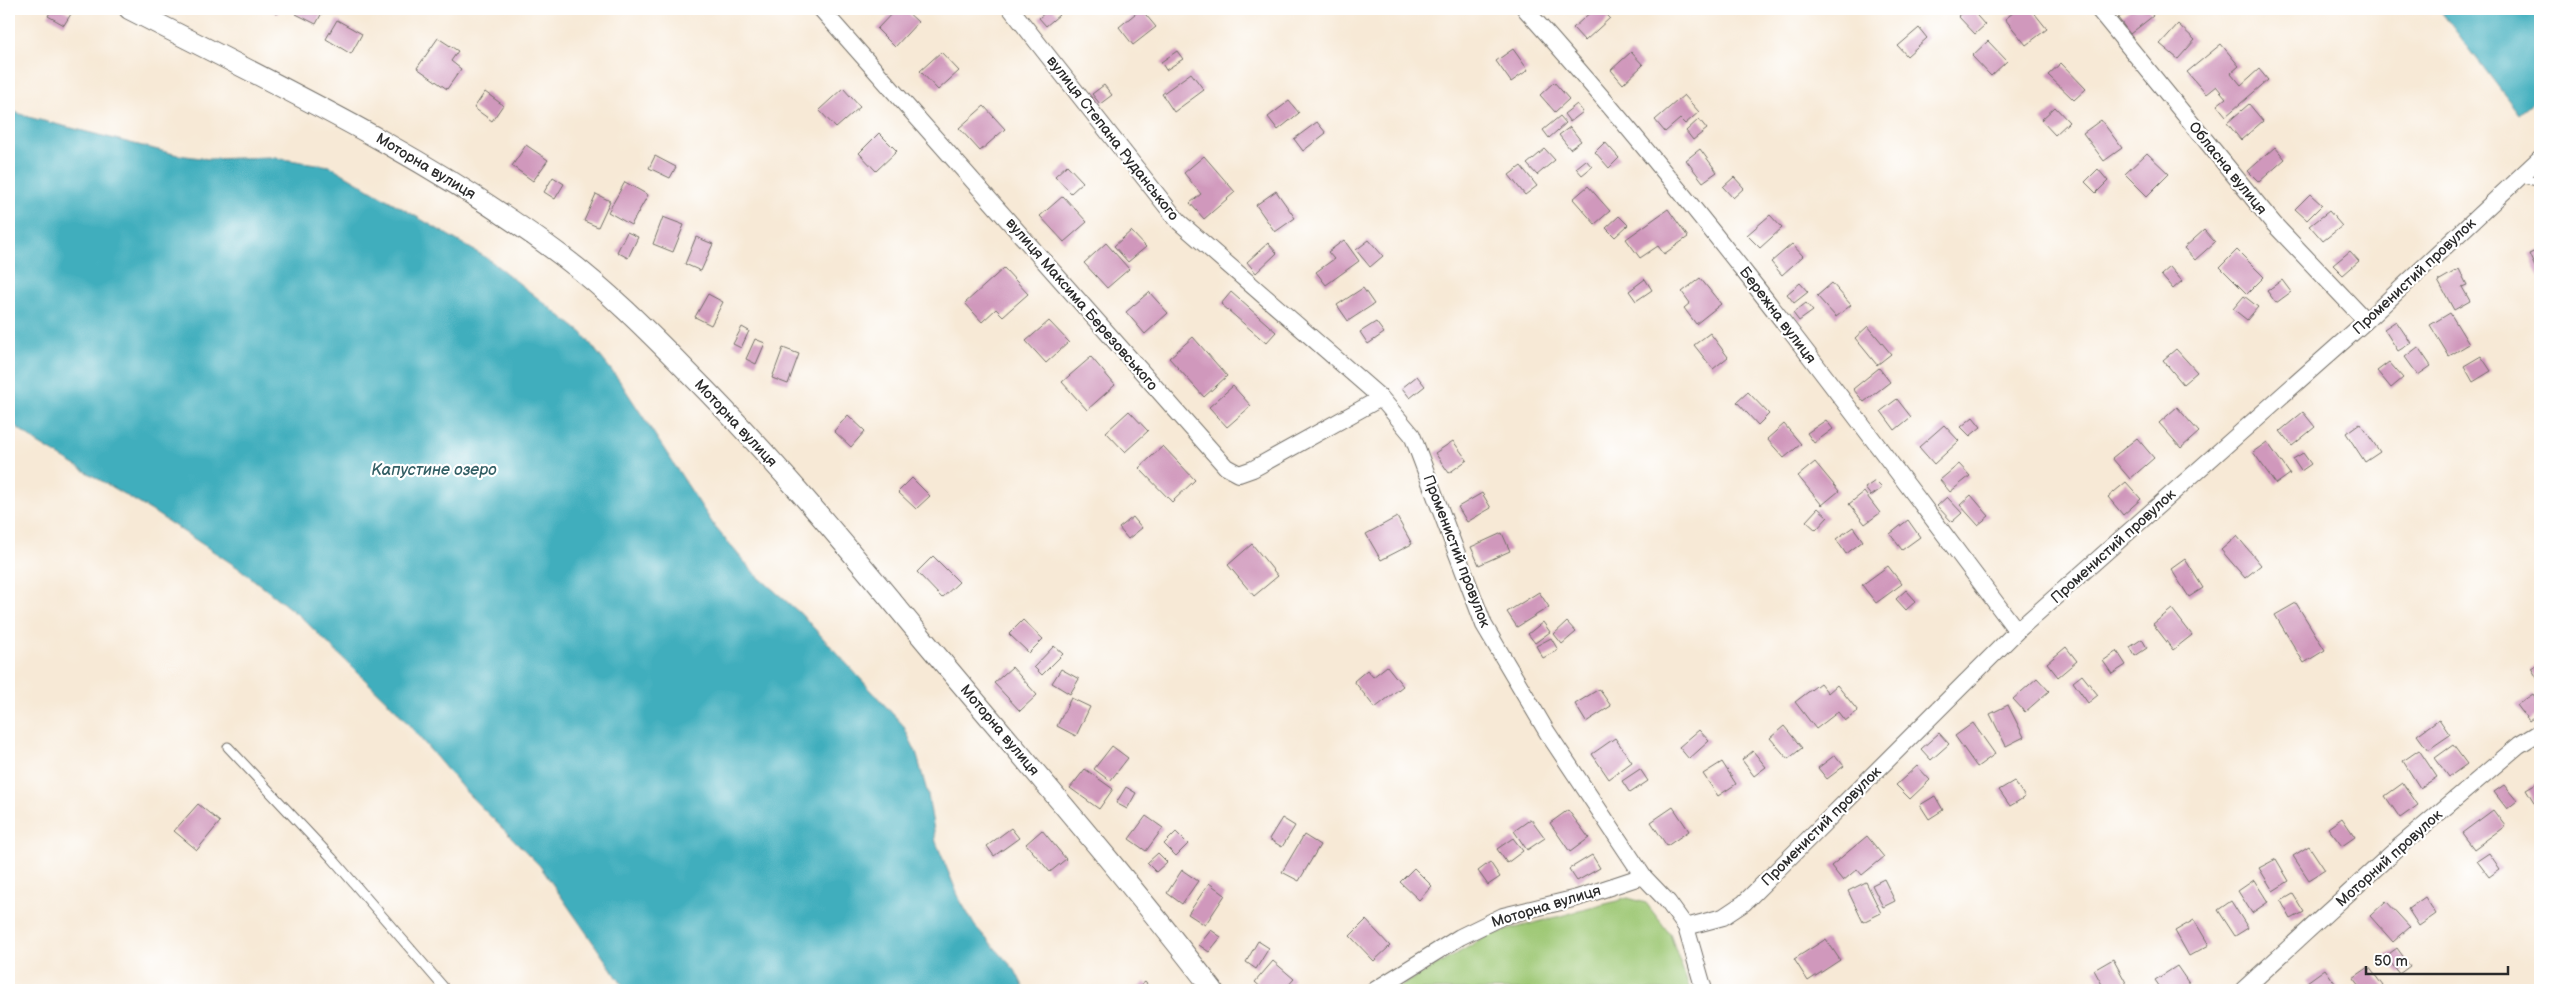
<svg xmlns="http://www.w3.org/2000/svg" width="2549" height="999" viewBox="0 0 2549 999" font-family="'Balsamiq Sans',sans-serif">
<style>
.green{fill:#9ec874;stroke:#647a50}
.water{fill:#40aebd;stroke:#366c74}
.building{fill:#d098bc}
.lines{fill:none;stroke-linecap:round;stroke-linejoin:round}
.service-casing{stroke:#726e67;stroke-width:11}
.minor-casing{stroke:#726e67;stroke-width:18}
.tertiary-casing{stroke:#726e67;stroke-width:22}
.service{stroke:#fff;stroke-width:9}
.minor{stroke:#fff;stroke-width:16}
.tertiary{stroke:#fff;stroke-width:20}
.labels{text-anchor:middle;stroke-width:4.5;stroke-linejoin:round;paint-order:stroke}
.street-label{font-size:15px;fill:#2b2b2b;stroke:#fff}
.water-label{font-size:16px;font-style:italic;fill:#335f65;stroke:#fff}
</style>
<rect width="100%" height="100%" fill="#fff"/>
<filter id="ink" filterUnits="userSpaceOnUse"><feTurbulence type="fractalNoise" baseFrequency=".02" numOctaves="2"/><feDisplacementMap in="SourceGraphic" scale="10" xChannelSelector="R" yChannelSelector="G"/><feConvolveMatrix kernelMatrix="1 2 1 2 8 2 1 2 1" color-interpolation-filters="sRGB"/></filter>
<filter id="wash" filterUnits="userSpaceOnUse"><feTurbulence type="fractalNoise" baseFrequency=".0096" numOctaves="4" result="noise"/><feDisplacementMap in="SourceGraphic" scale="20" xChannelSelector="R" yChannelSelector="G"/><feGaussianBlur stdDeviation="1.12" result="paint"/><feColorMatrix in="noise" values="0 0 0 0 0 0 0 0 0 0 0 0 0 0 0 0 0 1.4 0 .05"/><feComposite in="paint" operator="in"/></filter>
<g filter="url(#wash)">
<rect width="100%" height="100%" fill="#f7e9d6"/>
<path class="green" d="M1628,898L1646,903L1670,934L1690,990H1394L1489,935Z"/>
<path class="water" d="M2439,9H2540V97L2519,114Z
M9,110L32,118L178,155L209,159L269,157L330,166L487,258L582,333L619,380L715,527L754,573L801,614L903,725L916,752L928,795L936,842L960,900L975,926L1015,970L1025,990H626L540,866L466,792L397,711L302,618L240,569L152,511L36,442L9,421Z"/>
<g id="blocks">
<path class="building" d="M52,9H62L71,14L64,25L48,16Z
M269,9H281L277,14Z
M298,9H324L316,24L296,14Z
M896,9H904L918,22L895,47L877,29Z
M1049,9H1053L1059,15L1046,26L1039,18Z
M1141,9L1156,27L1133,45L1119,27Z
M1594,9H1601L1610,18L1585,41L1573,28Z
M1966,9H1971L1985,25L1975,34L1958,16Z
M2018,9H2031L2047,29L2026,45L2005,19Z
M2131,9H2148L2153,16L2130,34L2118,18Z
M337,20L362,34L351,54L326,39Z
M2178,24L2195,40L2178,59L2160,44Z
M1919,28L1927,38L1907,56L1898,46Z
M438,38L458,51L451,61L461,69L447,89L417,68Z
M1988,41L2007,61L1991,76L1972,56Z
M2221,44L2239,66L2231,73L2241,85L2259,69L2268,80L2226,116L2217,105L2226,98L2216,86L2206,94L2187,72Z
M1513,49L1528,70L1511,82L1496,61Z
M1177,51L1183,59L1166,70L1161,62Z
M941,52L959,71L938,90L920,71Z
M1631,52L1643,65L1623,84L1611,70Z
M2061,63L2086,89L2074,100L2048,75Z
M1191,73L1204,90L1174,112L1162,94Z
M1554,82L1569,99L1555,112L1540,95Z
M1104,85L1112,95L1100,104L1092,94Z
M843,88L860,107L836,128L819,110Z
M485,92L503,105L492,121L474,108Z
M1684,95L1699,112L1685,124L1680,119L1665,132L1655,120Z
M1289,101L1299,113L1278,130L1268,117Z
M1577,104L1583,112L1570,122L1564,114Z
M2249,104L2263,121L2241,140L2227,123Z
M984,106L1005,129L980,151L959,128Z
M2055,107L2069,122L2055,135L2041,120Z
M1560,116L1566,123L1549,138L1543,130Z
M1699,119L1707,129L1693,140L1686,131Z
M2101,120L2122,148L2104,161L2083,133Z
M1317,122L1326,133L1303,151L1294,139Z
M1570,127L1581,141L1570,149L1559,135Z
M879,133L897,151L876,171L859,153Z
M1605,142L1619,158L1609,168L1595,152Z
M526,145L548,160L533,181L512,166Z
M2275,147L2285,159L2259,182L2248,171Z
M1545,149L1555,160L1537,175L1527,164Z
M1700,149L1717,172L1703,182L1686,160Z
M2147,153L2169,174L2147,196L2125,174Z
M655,156L676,167L670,178L649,168Z
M1204,156L1235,192L1204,219L1190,203L1201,194L1184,173Z
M1586,160L1592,167L1582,175L1576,168Z
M1067,165L1083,182L1071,193L1055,176Z
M1521,166L1537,186L1525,195L1509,175Z
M2098,169L2108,181L2096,193L2085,182Z
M553,177L564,184L555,199L544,192Z
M1734,177L1744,188L1733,198L1723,187Z
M625,182L648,195L631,225L608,212Z
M1588,186L1610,211L1595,224L1573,199Z
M1276,191L1295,218L1275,232L1256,205Z
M596,194L610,201L598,227L584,221Z
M2310,194L2322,205L2307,220L2295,209Z
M1063,196L1087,222L1064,242L1040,216Z
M1668,209L1688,237L1664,254L1658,246L1640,258L1626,239Z
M2329,211L2342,226L2323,241L2310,226Z
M1770,215L1782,228L1760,248L1747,235Z
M1619,216L1628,225L1615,237L1606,228Z
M663,217L684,225L673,252L653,244Z
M2204,230L2215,242L2195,260L2184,248Z
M1131,231L1146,247L1128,262L1114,246Z
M627,232L638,237L628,258L617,252Z
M696,237L713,244L701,271L685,264Z
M1344,240L1359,261L1326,285L1316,272L1334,259L1328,252Z
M1369,240L1383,256L1370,267L1356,250Z
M1106,243L1129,269L1107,288L1084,263Z
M1268,243L1277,253L1256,273L1247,262Z
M1792,244L1803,256L1782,275L1771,262Z
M2540,249V278L2529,254Z
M2237,250L2264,277L2247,294L2220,267Z
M2350,251L2359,261L2343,275L2333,265Z
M2170,267L2182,281L2173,289L2161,275Z
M1004,268L1028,294L1003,316L996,309L982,322L965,303Z
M2459,269L2467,285L2462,287L2470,301L2454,310L2438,281Z
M1700,278L1721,304L1696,324L1684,308L1690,303L1682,292Z
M1645,279L1652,290L1636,301L1629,291Z
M2282,280L2291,292L2276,303L2267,291Z
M1800,283L1808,292L1794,303L1787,294Z
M1832,283L1851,305L1836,317L1817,296Z
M1363,288L1374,304L1348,321L1337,305Z
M1149,292L1168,313L1145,334L1126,312Z
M1231,292L1276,332L1266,343L1221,304Z
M708,294L723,302L711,325L695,317Z
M2244,296L2258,307L2247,320L2233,309Z
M1806,303L1813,311L1799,321L1793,313Z
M2450,313L2469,344L2449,356L2430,325Z
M1049,321L1069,342L1046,363L1026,341Z
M2396,321L2411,343L2398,351L2384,329Z
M1376,322L1384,333L1368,344L1360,332Z
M1868,326L1891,354L1877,365L1855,338Z
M742,327L749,331L741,348L733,344Z
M1710,333L1728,357L1713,369L1694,345Z
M1193,337L1227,376L1204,397L1169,358Z
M755,339L765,343L756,364L746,359Z
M2418,347L2431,366L2418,375L2405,357Z
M783,348L799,354L788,384L772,378Z
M2176,349L2197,372L2183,384L2163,360Z
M2481,356L2491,371L2473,382L2464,366Z
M1091,357L1115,385L1087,410L1062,382Z
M2389,362L2403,378L2391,388L2377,371Z
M1879,368L1890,382L1864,402L1853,389Z
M1417,376L1425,386L1410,398L1402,388Z
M1233,386L1251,406L1227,427L1209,407Z
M1748,392L1769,414L1758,425L1737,402Z
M1897,399L1911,417L1895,430L1881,411Z
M2177,407L2199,432L2181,448L2159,423Z
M1129,411L1148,431L1125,452L1106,432Z
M2303,412L2315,427L2292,446L2280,431Z
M848,415L865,431L851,447L834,431Z
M1973,417L1981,427L1970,436L1961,427Z
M1826,420L1833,429L1814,443L1807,433Z
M2360,423L2380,452L2365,462L2346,433Z
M1784,424L1801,444L1784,458L1767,439Z
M1944,425L1959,441L1934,464L1919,447Z
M2137,438L2154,458L2130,479L2112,458Z
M1453,441L1467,460L1449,473L1435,453Z
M2267,442L2290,474L2276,484L2253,452Z
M1163,446L1195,480L1172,502L1139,468Z
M2303,453L2311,464L2301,471L2293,459Z
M1815,462L1839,491L1822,505L1798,476Z
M1959,464L1970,476L1950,492L1940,480Z
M912,478L930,496L916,509L898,492Z
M1875,481L1882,488L1871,496L1865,488Z
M2126,482L2141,499L2123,515L2108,497Z
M1864,492L1880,513L1865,524L1849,504Z
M1482,493L1491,508L1467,522L1458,507Z
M1971,495L1989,516L1978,525L1960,505Z
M1947,497L1962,513L1952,522L1937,506Z
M1818,508L1828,517L1816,530L1806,521Z
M1133,517L1142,528L1128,539L1119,528Z
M1397,517L1412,544L1381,560L1366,534Z
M1908,520L1920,537L1902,550L1890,534Z
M1853,527L1863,541L1846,554L1836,539Z
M1502,533L1510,551L1479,565L1471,547Z
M2237,536L2261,565L2245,578L2221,550Z
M1252,544L1278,576L1254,596L1228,565Z
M933,556L959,582L942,598L917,572Z
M2185,559L2203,588L2189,597L2171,569Z
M1888,566L1902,584L1876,603L1862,585Z
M1906,590L1916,601L1906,610L1896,599Z
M1539,592L1549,607L1517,627L1507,612Z
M2296,603L2325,650L2304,663L2275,615Z
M2172,609L2192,635L2173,650L2153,624Z
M1023,620L1043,639L1029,653L1009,634Z
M1543,622L1550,632L1535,643L1528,634Z
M1567,622L1576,632L1562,644L1554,634Z
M1551,638L1558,650L1543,658L1536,646Z
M2142,639L2147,648L2135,656L2130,647Z
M1054,646L1063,654L1042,675L1034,667Z
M2066,647L2077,661L2058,677L2047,663Z
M2117,651L2126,665L2112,674L2103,661Z
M2540,663V683L2531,668Z
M1387,666L1403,686L1375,708L1354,681L1367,670L1373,677Z
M1012,667L1037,695L1020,711L994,683Z
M1061,669L1079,679L1070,694L1052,683Z
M2082,675L2098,695L2088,703L2073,682Z
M2037,678L2049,691L2025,712L2013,699Z
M1820,683L1828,693L1837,685L1858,711L1845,721L1838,712L1816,729L1795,702Z
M1599,689L1611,706L1586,722L1575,704Z
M2533,694L2540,705V713L2529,721L2517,705Z
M1071,698L1090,707L1076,736L1057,726Z
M2008,705L2024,737L2006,746L1990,714Z
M2439,719L2450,735L2428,750L2417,735Z
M1973,723L1995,754L1977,767L1955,736Z
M1784,726L1802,748L1788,759L1770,738Z
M1699,730L1709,741L1689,759L1679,747Z
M1939,733L1949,744L1931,760L1921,749Z
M1615,738L1632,762L1609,779L1592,754Z
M2453,745L2467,764L2449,777L2435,758Z
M1112,746L1128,758L1110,781L1094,769Z
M2419,750L2437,777L2420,788L2403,761Z
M1753,751L1766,767L1754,776L1742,760Z
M1835,755L1844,766L1827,779L1818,768Z
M1722,762L1736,784L1718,796L1703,774Z
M1917,766L1930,780L1910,799L1896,785Z
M1085,769L1113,789L1099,809L1070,788Z
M1640,769L1648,781L1630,793L1622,781Z
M2014,781L2025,797L2010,806L1999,790Z
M2540,781V812L2526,789Z
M2403,783L2418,805L2400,818L2385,796Z
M2504,785L2517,801L2507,809L2494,792Z
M1126,787L1136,793L1127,809L1116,803Z
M1935,796L1943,810L1929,819L1920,805Z
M198,804L220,822L197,850L174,831Z
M1673,807L1689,831L1667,846L1651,822Z
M1568,810L1589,838L1570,852L1550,823Z
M2493,810L2505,826L2474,849L2462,833Z
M1146,816L1163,828L1146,851L1129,839Z
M1282,818L1295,826L1282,847L1269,839Z
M2342,818L2355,837L2342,846L2328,828Z
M1531,819L1545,838L1527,850L1514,831Z
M1011,828L1019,838L994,856L987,846Z
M1042,830L1066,859L1050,872L1026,844Z
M1176,832L1188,844L1176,856L1164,844Z
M1304,835L1320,845L1299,881L1282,872Z
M1867,836L1884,857L1862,875L1857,869L1843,881L1831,866Z
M1513,838L1523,851L1507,863L1497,849Z
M2309,846L2325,870L2309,880L2293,856Z
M1158,853L1167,862L1156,872L1147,863Z
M2489,853L2500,869L2489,877L2477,861Z
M1592,855L1600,868L1577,881L1569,869Z
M2276,859L2289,881L2273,891L2259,868Z
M1490,862L1500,877L1488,885L1478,871Z
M1414,868L1432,886L1419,900L1400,882Z
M1182,870L1198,881L1182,904L1167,893Z
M1884,879L1895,901L1883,907L1872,885Z
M2254,880L2268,902L2252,913L2238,891Z
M1866,882L1881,913L1863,922L1848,891Z
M1209,883L1225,895L1205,925L1188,914Z
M2293,894L2304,912L2291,919L2281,901Z
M2425,897L2436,914L2419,926L2408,909Z
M2231,901L2248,928L2235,936L2218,910Z
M2386,901L2410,927L2393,942L2370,916Z
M1366,920L1390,946L1374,961L1350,936Z
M2194,920L2209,945L2189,956L2175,931Z
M1211,930L1221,937L1209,952L1199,945Z
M1826,939L1840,960L1808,981L1794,959Z
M1258,941L1269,948L1256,969L1246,962Z
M2397,948L2410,966L2399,974L2386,956Z
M2113,959L2130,990H2105L2094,970Z
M1273,961L1294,979L1284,990H1264L1255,982Z
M2177,966L2190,985L2182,990H2162L2155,980Z
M2369,967L2383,986L2378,990H2362L2353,978Z
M2325,969L2340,990H2313L2307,982Z
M1145,982L1152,990H1135Z"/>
</g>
</g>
<g filter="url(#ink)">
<use href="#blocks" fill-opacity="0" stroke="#726e67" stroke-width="1"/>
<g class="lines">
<g class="service-casing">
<path id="service" d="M2520,177L2540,182
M228,747L332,858L446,990"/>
</g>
<g class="minor-casing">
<path id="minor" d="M821,9L1226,467L1239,474L1253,469L1381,398
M1011,9L1178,221L1381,398L1412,435L1484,625L1547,732L1643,876L1668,902L1686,927L1704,990
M1525,9C1702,206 1858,420 2017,631
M2098,9L2274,224L2366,321
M1686,927L1723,917L1744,903L2017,631L2366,321L2540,158
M1375,990L1460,937L1503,916L1577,898L1643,876
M2243,990L2401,845L2519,745L2540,732"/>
</g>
<g class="tertiary-casing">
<path id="tertiary" d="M129,9C277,85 428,156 562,256C607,290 648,331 688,372C772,456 848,548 924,640C1021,756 1121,870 1213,990"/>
</g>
<use href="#service" class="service"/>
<use href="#minor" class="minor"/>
<use href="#tertiary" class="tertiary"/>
</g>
</g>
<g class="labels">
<g class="street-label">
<text transform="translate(1113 138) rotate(52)" y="5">вулиця Степана Руданського</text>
<text transform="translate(426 166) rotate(31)" y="5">Моторна вулиця</text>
<text transform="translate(2228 168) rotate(51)" y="5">Обласна вулиця</text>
<text transform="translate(2414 276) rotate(-43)" y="5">Променистий провулок</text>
<text transform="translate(1082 304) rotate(49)" y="5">вулиця Максима Березовського</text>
<text transform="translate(1778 315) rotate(53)" y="5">Бережна вулиця</text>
<text transform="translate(736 423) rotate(47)" y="5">Моторна вулиця</text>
<text transform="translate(2113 546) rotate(-42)" y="5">Променистий провулок</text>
<text transform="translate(1457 551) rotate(69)" y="5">Променистий провулок</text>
<text transform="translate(1000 730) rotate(50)" y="5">Моторна вулиця</text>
<text transform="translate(1821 826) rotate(-45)" y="5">Променистий провулок</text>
<text transform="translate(2389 858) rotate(-42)" y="5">Моторний провулок</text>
<text transform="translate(1546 906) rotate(-17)" y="5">Моторна вулиця</text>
</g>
<g class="water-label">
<text x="434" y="475">Капустине озеро</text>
</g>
</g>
<rect width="2549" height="999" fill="none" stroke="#fff" stroke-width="30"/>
<path d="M2366 966v8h142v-8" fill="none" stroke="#2b2b2b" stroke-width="2.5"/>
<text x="2374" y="966" font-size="15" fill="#2b2b2b" stroke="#ffffff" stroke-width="4" paint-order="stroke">50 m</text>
</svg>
